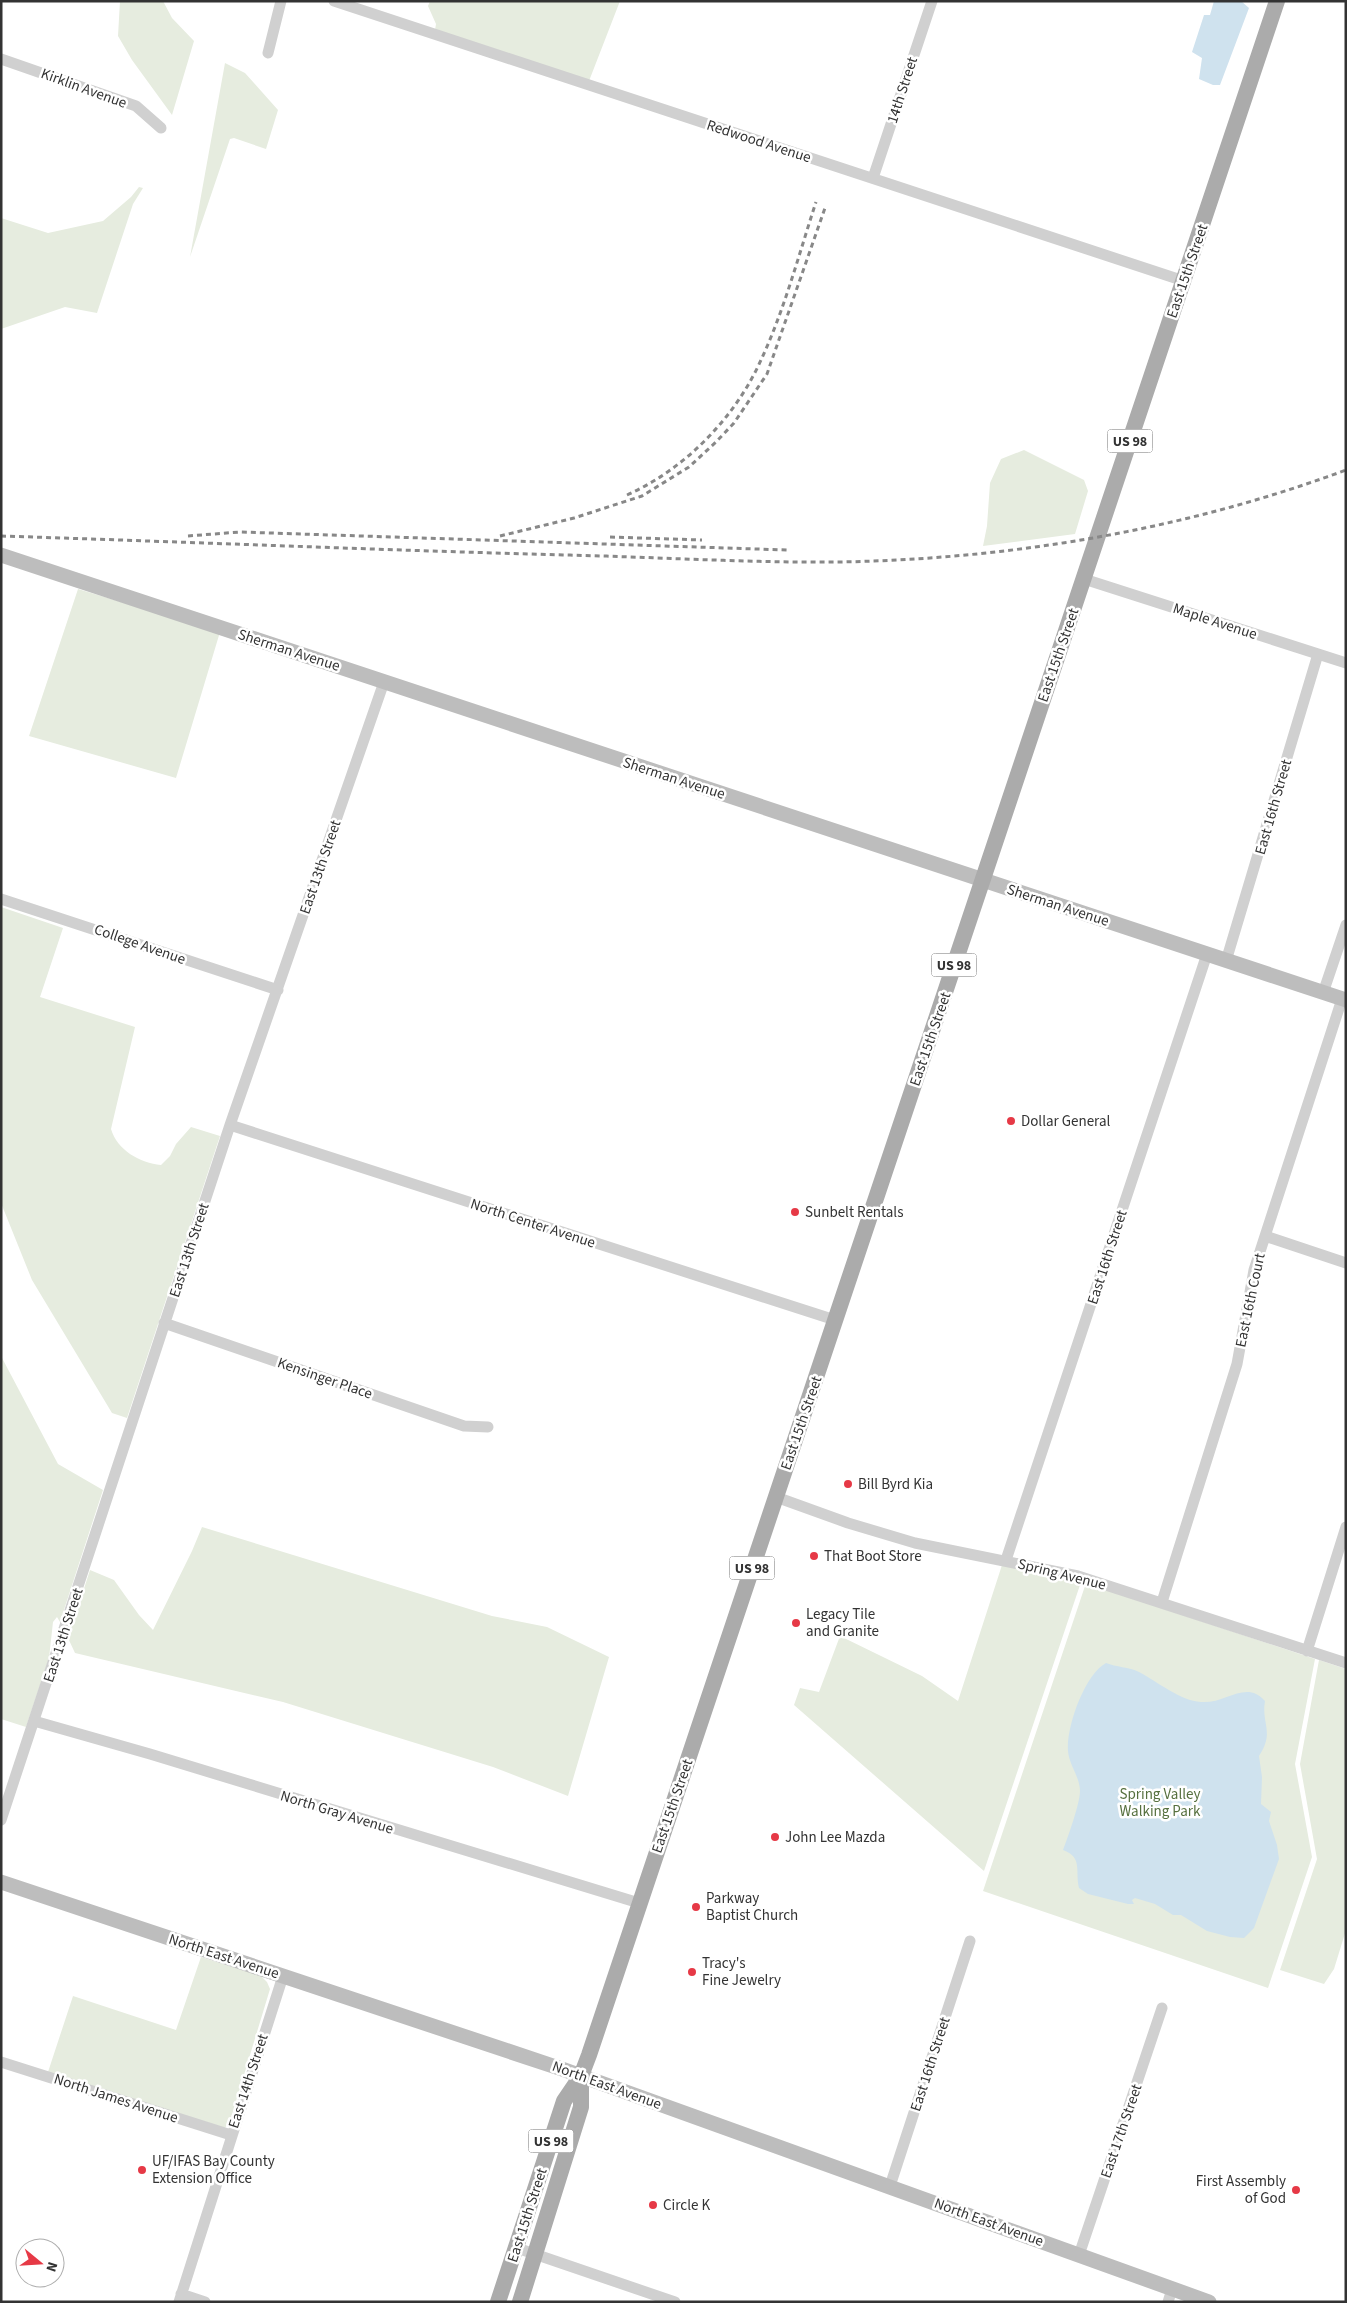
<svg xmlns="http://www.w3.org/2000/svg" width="1347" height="2303" viewBox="0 0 1347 2303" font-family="'Source Sans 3',sans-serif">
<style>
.green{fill:#e6ecdf}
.water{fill:#cfe2ee}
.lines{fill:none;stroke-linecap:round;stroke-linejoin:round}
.street{stroke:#d0d0d0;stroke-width:11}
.secondary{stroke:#bdbdbd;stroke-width:15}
.primary{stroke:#ababab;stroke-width:16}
.rail{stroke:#888;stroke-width:3;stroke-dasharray:5 4;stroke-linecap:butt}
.poi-dot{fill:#e63946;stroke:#fff;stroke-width:2}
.labels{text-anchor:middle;stroke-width:5;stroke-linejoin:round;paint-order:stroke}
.shield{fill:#fff;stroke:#707070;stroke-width:1}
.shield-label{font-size:14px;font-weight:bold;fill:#333}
.street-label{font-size:15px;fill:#333;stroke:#fff}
.poi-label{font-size:15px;fill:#333;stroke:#fff;text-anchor:start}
.park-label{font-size:15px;fill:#56703f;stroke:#fff}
</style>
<rect width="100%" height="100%" fill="#fff"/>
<path class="green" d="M120,1H163L172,18L194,41L172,115L132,60L118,36Z
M430,1H620L589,81L435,30L436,24L428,6Z
M225,63L245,73L278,110L266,149L234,138L230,139L190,257Z
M139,187L143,188L133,204L97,313L65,307L1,329V218L48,233L103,221L131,197Z
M1024,450L1084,480L1088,491L1075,534L983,546L987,526L990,483L1001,459Z
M78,589L220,632L176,778L29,736Z
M1,907L63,928L40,997L135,1027L111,1129C117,1150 140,1163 161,1165L170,1156L176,1144L191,1127L220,1136L127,1418L112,1413L32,1280L1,1203Z
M1,1356L58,1464L103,1490L60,1622L57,1617L53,1622L49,1658L26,1727L1,1719Z
M202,1527L492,1616L547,1627L609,1657L568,1796L493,1767L283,1702L75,1653L68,1638L90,1570L114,1580L139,1615L153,1630L192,1551Z
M1002,1565L1081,1582L984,1871L794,1705L800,1688L819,1692L840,1636L922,1676L958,1701Z
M1086,1583L1315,1659L1295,1764L1312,1857L1268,1988L983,1891Z
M1319,1660L1346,1669V1930L1334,1969L1324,1984L1280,1970L1317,1859L1300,1764Z
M201,1957L261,1976L267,1982L270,1989L230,2121L225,2128L48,2072L73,1996L176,2030Z"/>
<path class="water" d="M1214,1H1241L1249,8L1220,85H1213L1199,79L1202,58L1192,52L1204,15H1210Z
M1106,1663C1116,1667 1129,1667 1139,1672C1156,1681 1181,1701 1201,1702C1226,1704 1246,1679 1265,1701C1261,1724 1275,1732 1259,1756L1262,1777L1261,1804L1271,1812L1269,1821L1277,1845L1279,1859L1254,1928L1244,1938L1230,1937L1207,1931L1181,1915H1173L1155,1904L1135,1898L1132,1900L1134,1904H1128L1088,1894L1079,1888C1075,1871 1083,1857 1063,1850C1068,1837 1080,1803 1080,1791C1080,1777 1069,1765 1068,1751C1066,1727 1085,1674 1106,1663Z"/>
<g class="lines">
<path class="street" d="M334,1L1184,281
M268,53L281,1
M1,59L136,106L161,128
M873,178L932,1
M1084,579L1346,663
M1,899L278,990
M1226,961L1318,654
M1323,993L1346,925
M230,1125L835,1320
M1265,1236L1346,1263
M164,1323L464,1426L488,1427
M776,1497L848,1523L915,1543L1078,1576L1346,1663
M1006,1560L1207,954
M1162,1602L1237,1364L1254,1270L1342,999
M1307,1651L1346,1527
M34,1721L150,1754L639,1903
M1,1820L230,1125L384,682
M1,2062L231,2135
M890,2186L970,1941
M517,2248L675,2302
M1079,2255L1162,2008
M181,2294L205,2302
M179,2302L283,1976
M1168,2302L1172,2289"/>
<path class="secondary" d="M1,555L1346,1000
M1,1882L562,2069L1209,2302"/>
<path class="primary" d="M498,2302L564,2101L581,2076L589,2055L1277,1
M520,2302L581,2107V2076"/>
<path class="rail" d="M627,495C685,469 735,418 761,360C784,311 799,254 816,202
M1,536C190,542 378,550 566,555C657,557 748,563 839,562C1011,559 1184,530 1346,470
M188,536L240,532L787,550
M500,536L574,518L642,496L689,467L716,442L734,423L767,374L826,205
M610,537L702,540"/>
</g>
<g class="poi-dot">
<circle cx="1011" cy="1121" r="5"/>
<circle cx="795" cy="1212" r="5"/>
<circle cx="848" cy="1484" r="5"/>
<circle cx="814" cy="1556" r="5"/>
<circle cx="796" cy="1623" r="5"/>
<circle cx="775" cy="1837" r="5"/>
<circle cx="696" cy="1907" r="5"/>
<circle cx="692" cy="1972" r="5"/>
<circle cx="142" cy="2170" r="5"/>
<circle cx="1296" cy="2190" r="5"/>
<circle cx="653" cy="2205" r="5"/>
</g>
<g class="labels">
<g class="shield">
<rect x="1107.5" y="429.5" width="45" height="23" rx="4"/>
<rect x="931.5" y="953.5" width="45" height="23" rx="4"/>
<rect x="729.5" y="1556.5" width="45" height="23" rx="4"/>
<rect x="528.5" y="2129.5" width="45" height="23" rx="4"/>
</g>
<g class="shield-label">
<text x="1130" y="446">US 98</text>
<text x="954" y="970">US 98</text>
<text x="752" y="1573">US 98</text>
<text x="551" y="2146">US 98</text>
</g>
<g class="street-label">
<text transform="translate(84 88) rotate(20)" y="5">Kirklin Avenue</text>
<text transform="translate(902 90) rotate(-72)" y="5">14th Street</text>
<text transform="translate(759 141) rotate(18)" y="5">Redwood Avenue</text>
<text transform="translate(1187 271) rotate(-71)" y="5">East 15th Street</text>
<text transform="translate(1215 621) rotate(18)" y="5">Maple Avenue</text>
<text transform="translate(289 650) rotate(18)" y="5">Sherman Avenue</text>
<text transform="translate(1058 655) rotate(-71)" y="5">East 15th Street</text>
<text transform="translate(674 778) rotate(18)" y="5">Sherman Avenue</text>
<text transform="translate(1273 807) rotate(-74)" y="5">East 16th Street</text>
<text transform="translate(320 867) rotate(-71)" y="5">East 13th Street</text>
<text transform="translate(1058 905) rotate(18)" y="5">Sherman Avenue</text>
<text transform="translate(140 944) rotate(19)" y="5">College Avenue</text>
<text transform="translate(930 1039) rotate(-71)" y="5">East 15th Street</text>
<text transform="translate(533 1223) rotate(18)" y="5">North Center Avenue</text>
<text transform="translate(189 1250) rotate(-72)" y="5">East 13th Street</text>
<text transform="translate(1107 1257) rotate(-72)" y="5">East 16th Street</text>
<text transform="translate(1250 1300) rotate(-78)" y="5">East 16th Court</text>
<text transform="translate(325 1378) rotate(19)" y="5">Kensinger Place</text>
<text transform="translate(801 1423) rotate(-71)" y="5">East 15th Street</text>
<text transform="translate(1062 1574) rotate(14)" y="5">Spring Avenue</text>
<text transform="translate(63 1635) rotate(-72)" y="5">East 13th Street</text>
<text transform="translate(672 1806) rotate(-71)" y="5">East 15th Street</text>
<text transform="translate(337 1812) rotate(17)" y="5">North Gray Avenue</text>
<text transform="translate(224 1956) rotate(18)" y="5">North East Avenue</text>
<text transform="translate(930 2064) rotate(-72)" y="5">East 16th Street</text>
<text transform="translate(248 2081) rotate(-72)" y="5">East 14th Street</text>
<text transform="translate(607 2085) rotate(20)" y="5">North East Avenue</text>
<text transform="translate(116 2098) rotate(18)" y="5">North James Avenue</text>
<text transform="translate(1121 2131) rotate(-71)" y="5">East 17th Street</text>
<text transform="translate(527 2215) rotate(-72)" y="5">East 15th Street</text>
<text transform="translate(989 2222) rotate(20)" y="5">North East Avenue</text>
</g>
<g class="poi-label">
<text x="1021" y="1126">Dollar General</text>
<text x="805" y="1217">Sunbelt Rentals</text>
<text x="858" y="1489">Bill Byrd Kia</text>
<text x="824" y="1561">That Boot Store</text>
<text x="806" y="1619">Legacy Tile<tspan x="806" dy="17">and Granite</tspan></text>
<text x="785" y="1842">John Lee Mazda</text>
<text x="706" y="1903">Parkway<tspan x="706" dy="17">Baptist Church</tspan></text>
<text x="702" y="1968">Tracy's<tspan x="702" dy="17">Fine Jewelry</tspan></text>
<text x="152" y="2166">UF/IFAS Bay County<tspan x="152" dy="17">Extension Office</tspan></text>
<text x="1286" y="2186" text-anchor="end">First Assembly<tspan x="1286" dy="17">of God</tspan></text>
<text x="663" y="2210">Circle K</text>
</g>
<g class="park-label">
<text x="1160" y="1799">Spring Valley<tspan x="1160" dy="17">Walking Park</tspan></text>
</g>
</g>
<rect width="1347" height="2303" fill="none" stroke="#333333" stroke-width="5"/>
<g transform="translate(40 2263) rotate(108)"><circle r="24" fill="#ffffff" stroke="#adadad"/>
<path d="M0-4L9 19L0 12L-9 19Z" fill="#e63946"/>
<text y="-8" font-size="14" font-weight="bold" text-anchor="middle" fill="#333333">N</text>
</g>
</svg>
